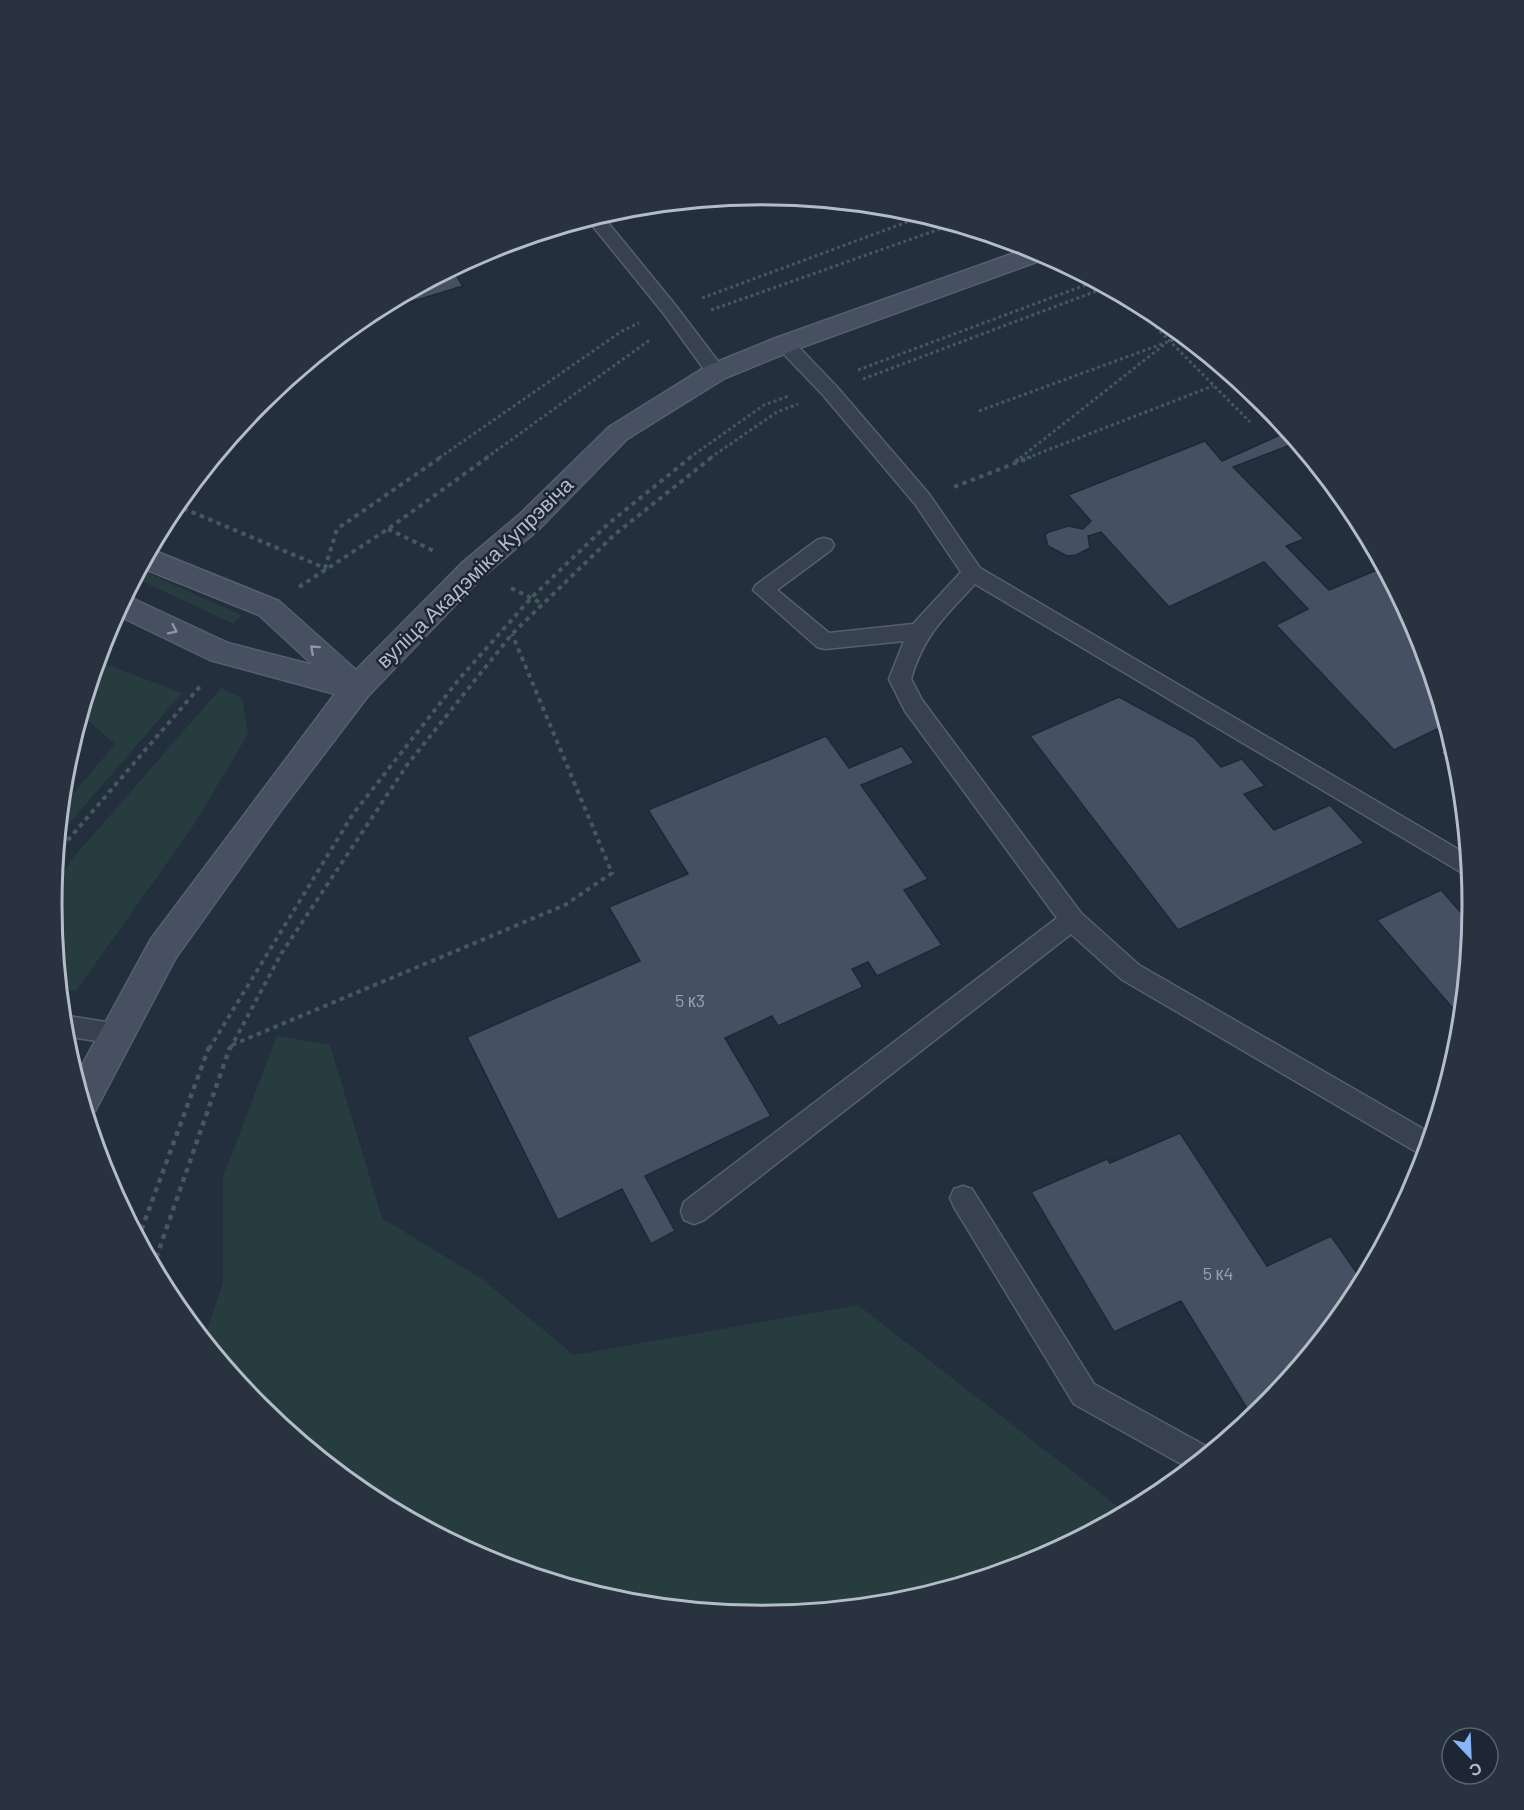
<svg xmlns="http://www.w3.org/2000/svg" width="1524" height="1810" viewBox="0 0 1524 1810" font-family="Barlow,sans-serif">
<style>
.green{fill:#263c3f}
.building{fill:#455162;stroke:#1f2835;stroke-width:1.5}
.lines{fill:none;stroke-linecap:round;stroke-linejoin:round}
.service-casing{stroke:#565f6c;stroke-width:3}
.secondary-casing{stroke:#565f6c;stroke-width:3}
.path-far2{stroke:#44595c;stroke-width:3;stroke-dasharray:3 3;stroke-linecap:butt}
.path-far1{stroke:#44595c;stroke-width:4;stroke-dasharray:4.5 4.5;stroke-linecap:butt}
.path{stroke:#44595c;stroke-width:4.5;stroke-dasharray:5 5;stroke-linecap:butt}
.service{fill:#38414e;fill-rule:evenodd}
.secondary{fill:#465061;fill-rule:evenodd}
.oneway{stroke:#8e96a5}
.labels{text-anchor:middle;stroke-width:5;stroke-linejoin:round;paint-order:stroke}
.number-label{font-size:18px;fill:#98a1af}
.street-label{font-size:21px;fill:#b4bcc9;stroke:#1d2633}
.rim{fill:none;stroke:#b4bcc9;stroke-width:3}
</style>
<rect width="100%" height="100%" fill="#242f3e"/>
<path class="green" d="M139,569L241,615L234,624L135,578Z
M97,661L182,693L58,836L61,808L115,744L81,714Z
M221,688L242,698L248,734L191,829L76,991L59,989L51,905L53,888L73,858Z
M277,1036L330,1045L382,1218L482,1279L574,1355L858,1305L1126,1513L1034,1562L900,1602L762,1616L623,1602L490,1562L367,1496L259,1408L204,1340L223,1283V1177Z"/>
<path class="building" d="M452,269L463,286L364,316L367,314Z
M1289,431L1298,442L1233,467L1304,539L1286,546L1329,590L1384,567L1419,633L1453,747L1437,729L1394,750L1276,625L1308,609L1264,562L1169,607L1101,532L1088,536L1090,548L1076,555L1067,556L1048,546L1045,535L1049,532L1068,526L1083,529L1091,521L1068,495L1205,441L1222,461Z
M1119,697L1195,738L1221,767L1242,759L1265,786L1244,794L1274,830L1330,805L1364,843L1178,930L1030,736Z
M826,736L849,768L902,746L914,763L861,785L928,879L904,890L942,945L877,976L868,962L852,969L863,987L778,1026L772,1016L725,1038L771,1116L645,1176L675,1231L651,1244L622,1189L558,1220L467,1037L640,961L609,907L688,874L648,810Z
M1454,747L1460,771L1440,752Z
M1441,890L1471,924L1462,1019L1377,920Z
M1180,1133L1267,1266L1331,1236L1363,1282L1353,1300L1265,1408L1253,1418L1181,1301L1114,1332L1031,1192L1107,1159L1110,1163Z"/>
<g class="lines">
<g class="service-casing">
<path id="service" d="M601,214L676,306L723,368L725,372L723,376H709L664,314L587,219Z
M785,338L792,340L837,387L929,494L980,568L1468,855L1469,877L975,584C945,617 924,634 911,679L922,700L1081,913L1139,965L1432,1134L1425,1157L1121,979L1071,934L704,1220L694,1224L684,1220L681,1211L684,1202L1057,918L905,711L889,679L904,641L825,649L817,647L753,590L756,585L817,540L824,538L831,540L834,545L831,550L777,590L829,633L913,624L961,572L915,504L823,395L778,348L776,344Z
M62,1015L125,1025L129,1033L125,1041L116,1044L64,1036Z
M963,1186L972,1189L1094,1384L1213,1450L1190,1469L1074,1404L954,1207L950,1198L954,1189Z"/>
</g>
<g class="secondary-casing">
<path id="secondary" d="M1031,247L1050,257L794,350L725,378L627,439L539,529L482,577L368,696L282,809L175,959L95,1111L86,1114L75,1078L151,939L335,694L210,660L115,614L125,595L228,643L313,665L259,615L140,567L150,549L279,601L356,670L462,563L519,515L609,427L707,366L776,338Z"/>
</g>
<path class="path-far2" d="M1126,297L1250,422
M702,298L926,215
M711,310L954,224
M858,370L1096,281
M863,379L1107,287
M979,411L1184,336
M439,458L622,331L639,323
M486,458L651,339
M689,458L764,405L789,396
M710,458L777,412L798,404
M1020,458L1165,344
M1027,458L1213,386"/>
<path class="path-far1" d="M1015,462L1022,457
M954,487L1031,457
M175,505L325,568L337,529L441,457
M388,529L436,552
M299,587L388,529L488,457
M511,588L543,604
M103,641L112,645
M56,854L202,684
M232,1045L565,905L612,873L512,634
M209,1049L353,814L460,678L532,597L608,524L691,457
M230,1049L281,954L407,765L512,634L614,535L712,457"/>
<path class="path" d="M138,1239L209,1047
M153,1267L230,1047"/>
<use href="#service" class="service"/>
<use href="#secondary" class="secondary"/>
</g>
<defs><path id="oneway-chevron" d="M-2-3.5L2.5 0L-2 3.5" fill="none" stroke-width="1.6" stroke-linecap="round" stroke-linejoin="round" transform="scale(1.5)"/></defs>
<g class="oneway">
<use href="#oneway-chevron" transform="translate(173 630) rotate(26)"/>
<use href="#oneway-chevron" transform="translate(314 649) rotate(-138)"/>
</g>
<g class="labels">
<g class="number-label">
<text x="690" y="1007">5 к3</text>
<text x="1218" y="1280">5 к4</text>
</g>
<g class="street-label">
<text transform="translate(475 573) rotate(-44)" y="7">вуліца Акадэміка Купрэвіча</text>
</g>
</g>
<path d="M0 0H1524V1810H0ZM62 905a700 700 0 1 1 1400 0a700 700 0 1 1-1400 0Z" fill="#29323f" fill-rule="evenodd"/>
<path class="rim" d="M62 905a700 700 0 1 1 1400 0a700 700 0 1 1-1400 0Z"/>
<g transform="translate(1470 1756) rotate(157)"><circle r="28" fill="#1d2633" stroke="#59626f" stroke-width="1.5"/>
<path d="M0-4.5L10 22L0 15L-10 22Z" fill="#8ab4f8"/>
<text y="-9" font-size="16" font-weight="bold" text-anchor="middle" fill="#b4bcc9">С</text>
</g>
</svg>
